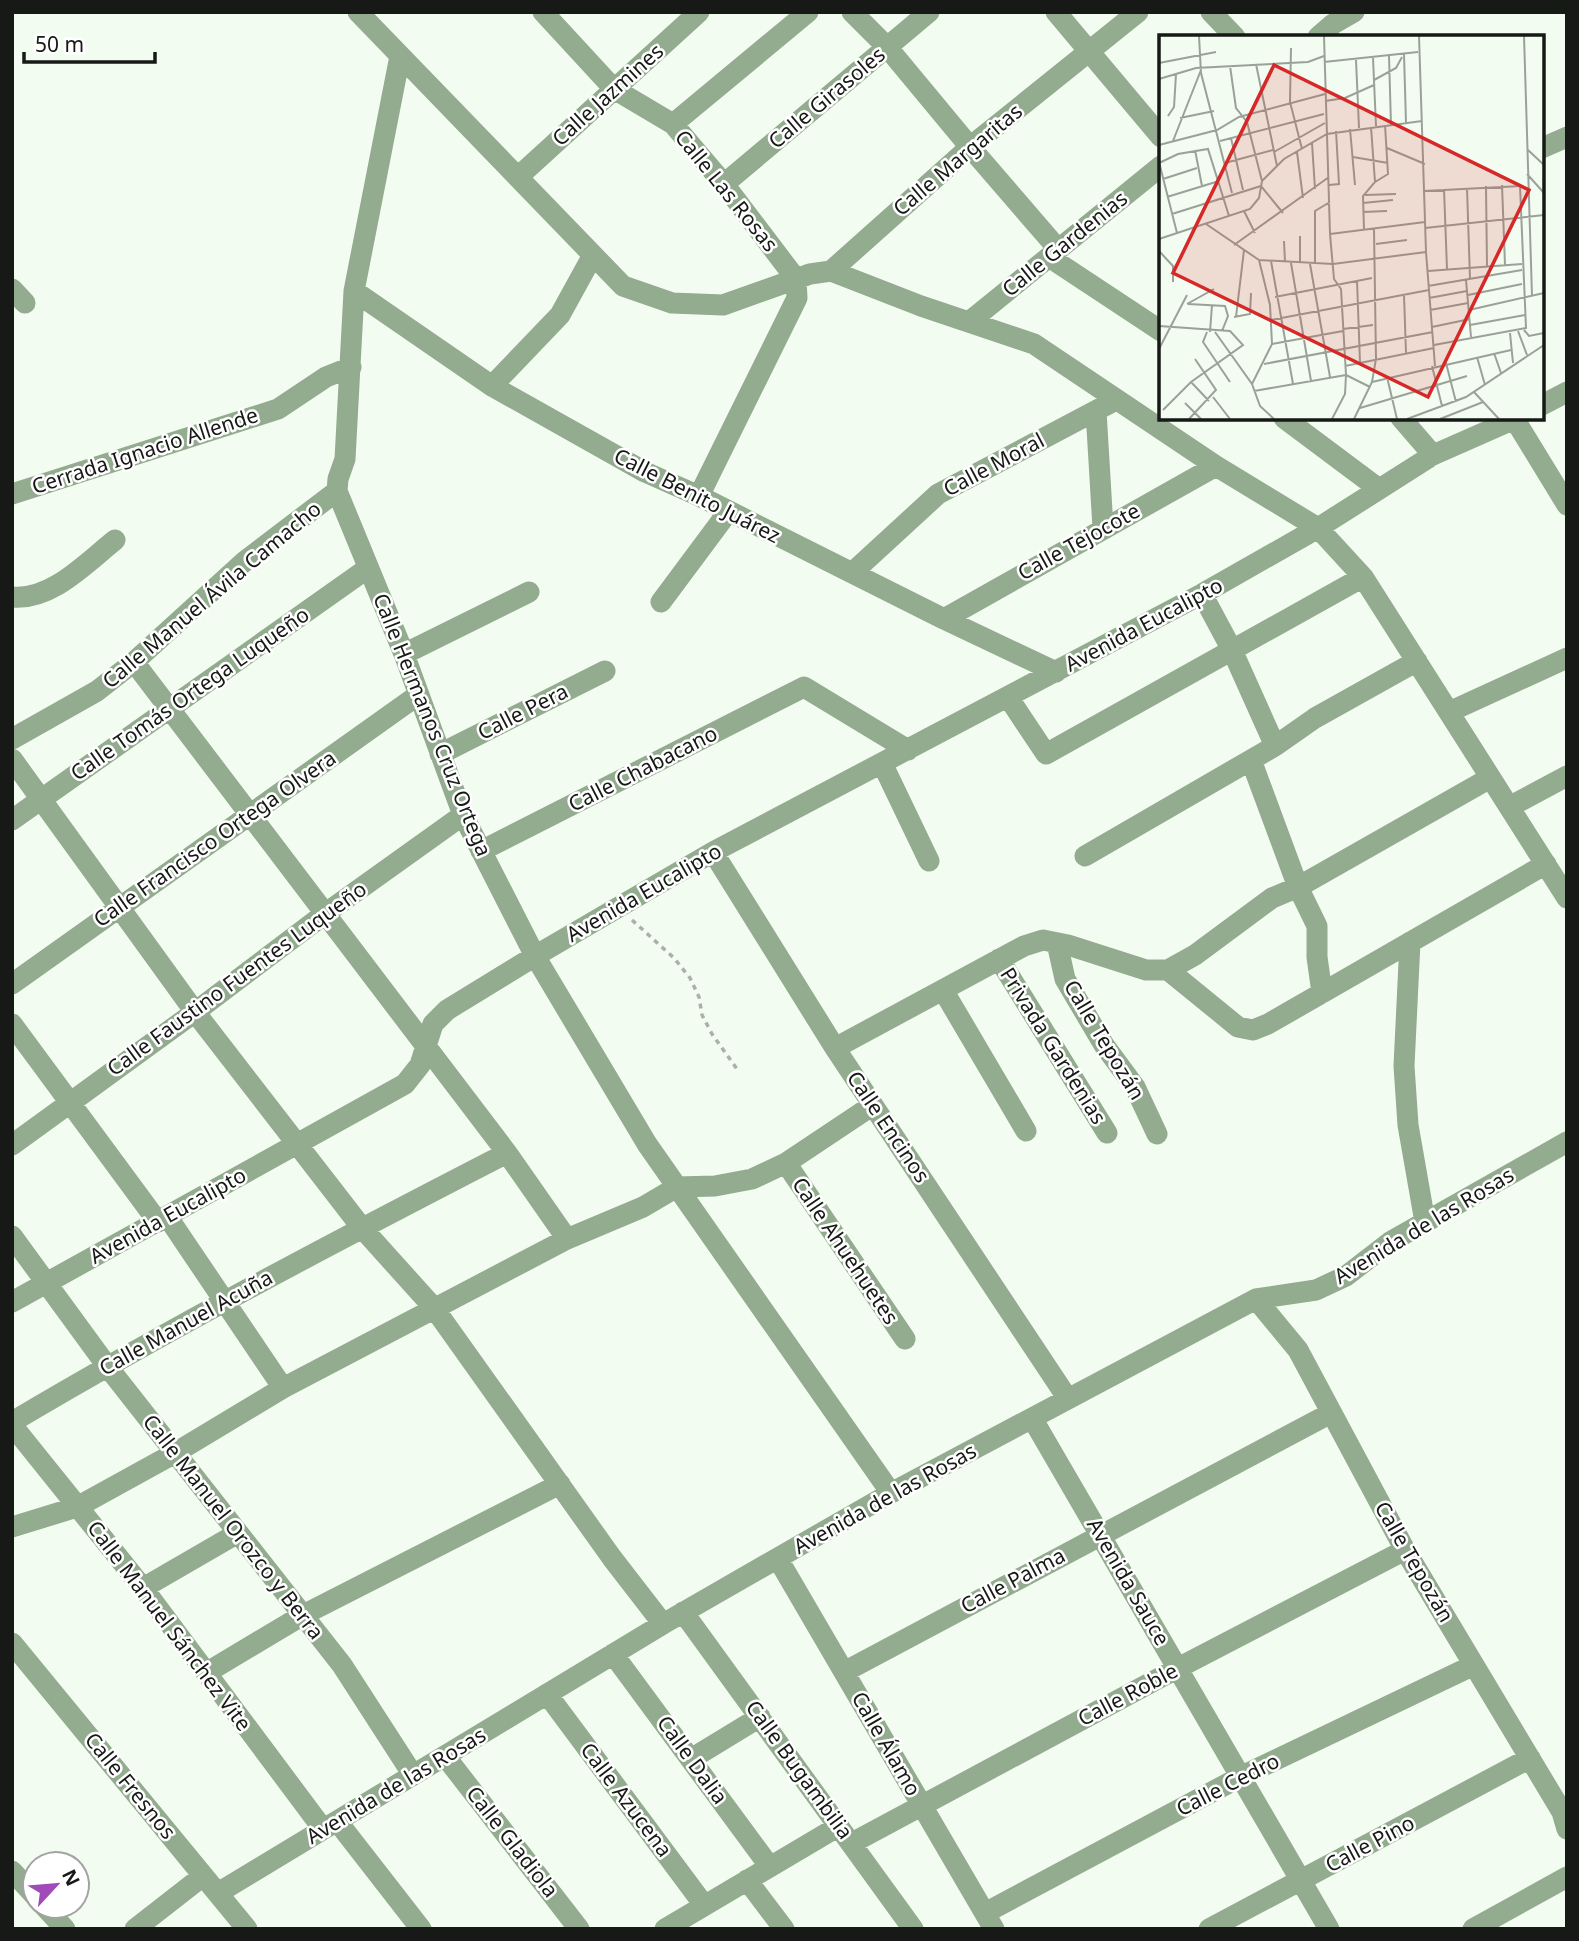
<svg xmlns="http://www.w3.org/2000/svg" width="1579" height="1941" viewBox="0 0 1579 1941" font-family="'Noto Sans',sans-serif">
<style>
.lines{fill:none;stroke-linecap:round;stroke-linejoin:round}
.path{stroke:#aab1a8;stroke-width:3.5;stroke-dasharray:5 5;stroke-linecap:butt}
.street{stroke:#93ab8f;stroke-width:21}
.labels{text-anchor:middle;stroke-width:5;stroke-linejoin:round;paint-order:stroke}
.street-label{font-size:21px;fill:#161916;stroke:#fff}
.inset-road{fill:none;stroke:#9ba199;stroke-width:2}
.view{fill:#d62828;fill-opacity:0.15;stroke:#d62828;stroke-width:3.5}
.inset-edge{fill:none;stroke:#161916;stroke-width:3.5}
</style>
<rect width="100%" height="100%" fill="#f3fcf1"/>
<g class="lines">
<path class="path" d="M632,920L674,958L690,978L699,997L702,1015L712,1034L737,1069"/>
<path class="street" d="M358,12L623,286L672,303L723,305L810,274L831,271L921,306L1034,344L1216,466L1318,528L1363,577L1567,898
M543,12L614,89L673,124L724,184L796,279L797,298L699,496
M852,12L887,47L970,147L1058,249
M1056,12L1161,137
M1211,12L1235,37
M1318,37L1333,24L1354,12
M400,56L354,291L345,459L338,479L337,491L404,654L463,815L535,956L647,1144L891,1493
M673,124L808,12
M1542,148L1567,137
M518,177L699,12
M724,184L929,12
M1049,257L1161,331
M831,271L970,147L1138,12
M12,289L25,303
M354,291L492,386L645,472L699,496L944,619L1056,672
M969,322L1161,166
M492,386L560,315L593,255
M1542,405L1567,392
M1096,411L1103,528
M1284,418L1379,489
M1401,418L1433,455
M1515,420L1567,505
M12,494L278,409L326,377L351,367
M852,573L938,494L1116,400
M1202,594L1232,650L1275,746
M12,597C51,601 86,563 115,540
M661,602L728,512
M944,619L1216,466
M404,654L529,592
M134,662L507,1153L567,1239
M1008,697L1046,754L1363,577
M1449,712L1567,658
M12,739L97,691L134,662L245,561L337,491
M440,754L605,671
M12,759L195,1012L362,1228L434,1308L612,1558L663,1624
M1251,760L1298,887L1317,926V957L1322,993
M882,763L929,861
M1509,807L1567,776
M12,820L368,568
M481,851L804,687L908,750
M713,852L835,1048L1068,1399
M1085,856L1275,746L1315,718L1417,661
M1410,942L1404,1066L1408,1125L1425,1222
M1057,943L1065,979L1104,1045L1135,1087L1157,1134
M999,959L1107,1133
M1168,970L1238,1027L1253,1030L1268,1024L1546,864
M12,984L418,695
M943,990L1026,1131
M12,1024L158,1222
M835,1048L1024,946L1043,940L1068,945L1146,970H1168L1195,955L1272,898L1298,887L1490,778
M12,1145L195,1012L326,913L463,815
M786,1163L905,1339
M167,1216L283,1388
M12,1236L107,1366L342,1665L413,1775
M1256,1299L1298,1350L1405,1550L1562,1812L1567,1829
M12,1302L405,1084L420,1065L433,1024L447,1010L535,956L713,852L1202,594L1318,528L1433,455L1517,418
M1032,1418L1329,1929
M12,1422C174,1326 340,1239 507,1153
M12,1425L143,1588L323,1829
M12,1527L77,1507L175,1453L283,1388L567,1239L643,1207L677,1187L715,1186L752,1179L786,1163L873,1105
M778,1559L994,1929
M143,1588L238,1533
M683,1612L913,1929
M12,1643L247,1929
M613,1654L770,1867
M844,1672L1331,1413
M206,1673L303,1615L560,1484
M547,1694L704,1905
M445,1756L579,1929
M691,1759L760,1717
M337,1821L421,1929
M852,1843L1178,1668L1405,1550
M12,1871L35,1896
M747,1880L784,1929
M218,1893L663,1624L891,1493L1256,1299L1316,1290L1346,1276L1390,1242L1567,1142
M44,1906L65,1929
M985,1913L1240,1777L1474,1665
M135,1929L203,1876
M665,1929L839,1826
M1209,1929L1530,1758
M1473,1929L1567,1877"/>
</g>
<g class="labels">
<g class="street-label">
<text transform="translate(608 95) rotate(-42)" y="7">Calle Jazmines</text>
<text transform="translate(827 98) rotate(-40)" y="7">Calle Girasoles</text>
<text transform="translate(958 160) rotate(-40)" y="7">Calle Margaritas</text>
<text transform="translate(726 191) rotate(51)" y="7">Calle Las Rosas</text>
<text transform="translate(1065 244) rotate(-39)" y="7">Calle Gardenias</text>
<text transform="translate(145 451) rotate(-18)" y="7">Cerrada Ignacio Allende</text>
<text transform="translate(994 465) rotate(-28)" y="7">Calle Moral</text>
<text transform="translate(697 496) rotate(27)" y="7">Calle Benito Juárez</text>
<text transform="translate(1079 542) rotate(-29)" y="7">Calle Tejocote</text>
<text transform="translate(212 595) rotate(-40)" y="7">Calle Manuel Ávila Camacho</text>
<text transform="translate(1144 625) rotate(-28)" y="7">Avenida Eucalipto</text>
<text transform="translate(190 694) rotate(-35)" y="7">Calle Tomás Ortega Luqueño</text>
<text transform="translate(523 712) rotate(-27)" y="7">Calle Pera</text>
<text transform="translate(432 725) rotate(68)" y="7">Calle Hermanos Cruz Ortega</text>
<text transform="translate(643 769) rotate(-27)" y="7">Calle Chabacano</text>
<text transform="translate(215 839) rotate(-35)" y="7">Calle Francisco Ortega Olvera</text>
<text transform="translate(644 893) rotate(-30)" y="7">Avenida Eucalipto</text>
<text transform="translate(237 979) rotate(-36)" y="7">Calle Faustino Fuentes Luqueño</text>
<text transform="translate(1104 1040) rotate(59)" y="7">Calle Tepozán</text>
<text transform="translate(1053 1046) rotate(58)" y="7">Privada Gardenias</text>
<text transform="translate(888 1127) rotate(56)" y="7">Calle Encinos</text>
<text transform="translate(168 1216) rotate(-29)" y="7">Avenida Eucalipto</text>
<text transform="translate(1424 1226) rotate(-31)" y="7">Avenida de las Rosas</text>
<text transform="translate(845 1251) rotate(56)" y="7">Calle Ahuehuetes</text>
<text transform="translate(186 1323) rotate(-29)" y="7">Calle Manuel Acuña</text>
<text transform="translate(885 1499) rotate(-29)" y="7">Avenida de las Rosas</text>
<text transform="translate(233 1527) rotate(52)" y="7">Calle Manuel Orozco y Berra</text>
<text transform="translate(1414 1562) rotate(60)" y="7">Calle Tepozán</text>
<text transform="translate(1013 1581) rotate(-28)" y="7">Calle Palma</text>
<text transform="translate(1128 1582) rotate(60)" y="7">Avenida Sauce</text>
<text transform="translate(169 1626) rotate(53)" y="7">Calle Manuel Sánchez Vite</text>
<text transform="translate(1128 1695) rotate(-28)" y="7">Calle Roble</text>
<text transform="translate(886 1744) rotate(60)" y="7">Calle Álamo</text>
<text transform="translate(692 1760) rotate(54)" y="7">Calle Dalia</text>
<text transform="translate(799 1770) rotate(54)" y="7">Calle Bugambilia</text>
<text transform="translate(1228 1785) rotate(-27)" y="7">Calle Cedro</text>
<text transform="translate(130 1786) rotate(51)" y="7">Calle Fresnos</text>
<text transform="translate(396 1786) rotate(-31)" y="7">Avenida de las Rosas</text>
<text transform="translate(626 1800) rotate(53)" y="7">Calle Azucena</text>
<text transform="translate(512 1842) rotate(52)" y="7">Calle Gladiola</text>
<text transform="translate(1370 1844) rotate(-28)" y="7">Calle Pino</text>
</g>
</g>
<g transform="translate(1159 35)">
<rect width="385" height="385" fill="#f3fcf1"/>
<path class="inset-road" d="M40,1L42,38L73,158M165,1L171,199L175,244L182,254L187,340L186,359L173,384M260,1L267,217L276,331M365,1L373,261M132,13L131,67L143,114M245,19L247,88M230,21L232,90M214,23L217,91M197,25L200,93M165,27L259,17M0,28L57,17M97,29L118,131M71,31L77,73L88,87L103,146M0,44L37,33L149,27L165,21M215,45L237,33L243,22M166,66L186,63L215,50M9,81L15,72L17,39M21,83L55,76M191,94L196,150M72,103L84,155M14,106L42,35M61,106L165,79M153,108L156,154M0,110L58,95L80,82L166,59M228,113L266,129M36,115L43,151M369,115L385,130M115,117L166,88M138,117L144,163M194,122L229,128M0,127L18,198M0,128L19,119L49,114L70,181M66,128L114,115M368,139L385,158M4,144L38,133M216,147L229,139L226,90M170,150L180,149L177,96M343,150L346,230M327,151L328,231M308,153L311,244M285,154L288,234M265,156L362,151M206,160L237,159M8,162L60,146M204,168L234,165M85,176L96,198M204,177L228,176M13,179L102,151L124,178M47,189L100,225M266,193L385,180M205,195L204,161L216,147L212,92M171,199L266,187M141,201V228M0,204L91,174L100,163L103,146L125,124L168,99L263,86M125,206L126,227M217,209L248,205M75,210L170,142M0,216L14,231V247M100,225L174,229L267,217M112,226L134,349M132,228L152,346M151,229L171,342M156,229V176L171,167M269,236L363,229M198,245L201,328M307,245L312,302M269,251L363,235M245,260L247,318M309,260L363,249M116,262L213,243M270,263L308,256M28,269L55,254M29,269L66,271L69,281L63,296M271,275L309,268M310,275L385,258M75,282L91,279L92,258M77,282L85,215M112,285L270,255M311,290L366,280M0,291L71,296L84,310L32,347L4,375M273,292L311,284M184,294L214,290M365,295L370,301L385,298M359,296L368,320M48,297L44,307L71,347M51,297L53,270M56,297L93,349L101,371L115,384M351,298L354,328M113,309L184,296M275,310L367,293L361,151M0,314L28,260M335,318L342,338M318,322L326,350M287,328L297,367M105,329L274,297M186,331L275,313M273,331L283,371M187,340L211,352M228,342L238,384M32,347L50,366M213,347L352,315M93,349L113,309L111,270L100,225M95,356L187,340M315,357L340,384M54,362L71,384M26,368L42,384M201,373L308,341M30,384L57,355L36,324M195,384L213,347L217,324L215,194M248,384L307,362L385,310M281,384L324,367"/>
<path class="view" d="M115,30L370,155L269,362L14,238Z"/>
<rect width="385" height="385" class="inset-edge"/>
</g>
<rect width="1579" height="1941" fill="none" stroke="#161916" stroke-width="28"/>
<g transform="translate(56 1885) rotate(64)"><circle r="33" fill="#ffffff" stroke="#a2a3a2" stroke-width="2"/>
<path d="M0-5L12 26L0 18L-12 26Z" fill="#a04bb9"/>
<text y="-10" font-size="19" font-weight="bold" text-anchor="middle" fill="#161916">N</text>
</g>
<path d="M24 52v10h131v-10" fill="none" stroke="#161916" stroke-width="3.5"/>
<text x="35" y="52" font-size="21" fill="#161916" stroke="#ffffff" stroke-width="5" paint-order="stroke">50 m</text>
</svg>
